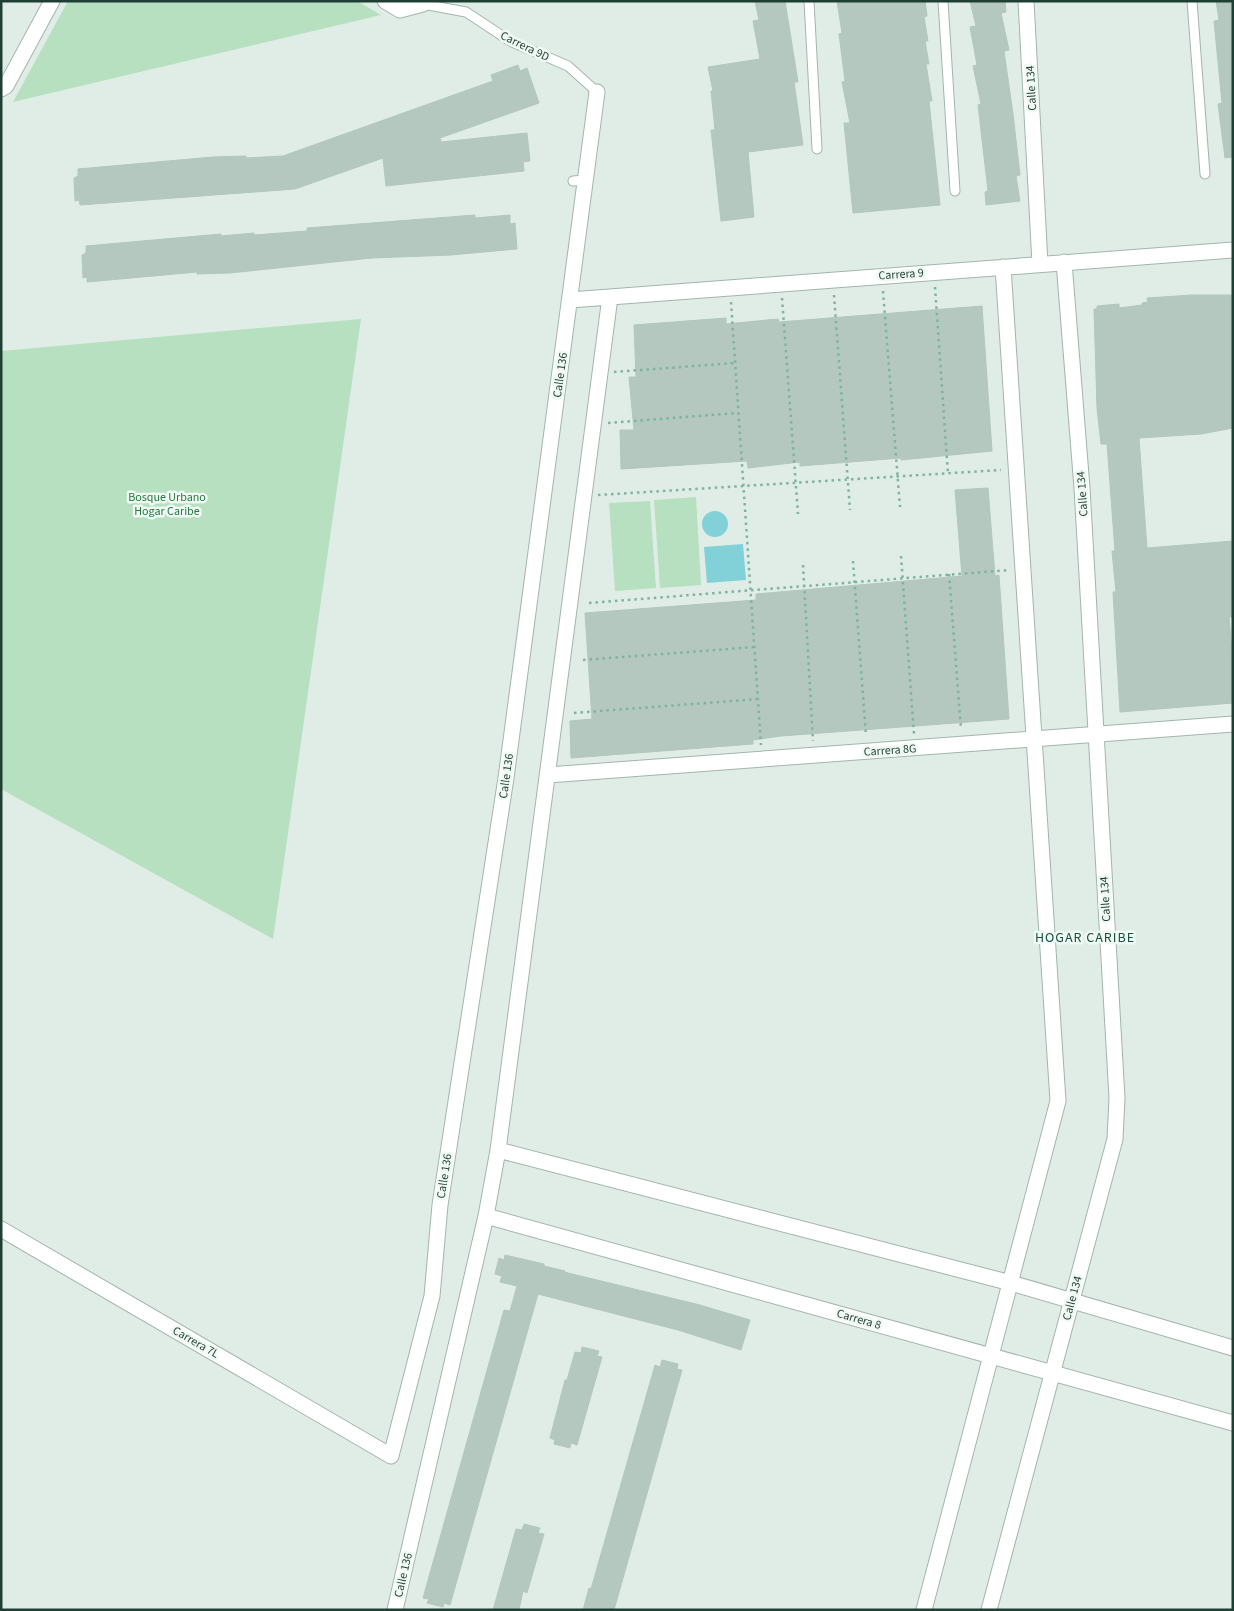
<svg xmlns="http://www.w3.org/2000/svg" width="1234" height="1611" viewBox="0 0 1234 1611" font-family="'Source Sans 3',sans-serif">
<style>
.green{fill:#b6e0bf}
.water{fill:#82d1d8}
.building{fill:#b5c8bf;stroke:#b2c7bd}
.lines{fill:none;stroke-linecap:round;stroke-linejoin:round}
.service-casing{stroke:#a2b5ad;stroke-width:11}
.minor-casing{stroke:#a2b5ad;stroke-width:17}
.path{stroke:#7db49f;stroke-width:2.5;stroke-dasharray:2.5 4;stroke-linecap:butt}
.service{stroke:#fff;stroke-width:9}
.minor{stroke:#fff;stroke-width:15}
.labels{text-anchor:middle;stroke-width:5;stroke-linejoin:round;paint-order:stroke}
.street-label{font-size:12px;fill:#1f3f34;stroke:#f1f9f4}
.park-label{font-size:12px;fill:#247a3f;stroke:#f1f9f4}
.neighbourhood-label{font-size:14px;letter-spacing:1px;fill:#185341;stroke:#f1f9f4}
</style>
<rect width="100%" height="100%" fill="#e0ede6"/>
<path class="green" d="M68,1H357L381,15L13,102Z
M361,319L273,939L1,789V351Z
M696,497L701,585L660,588L654,500Z
M650,501L656,588L615,591L609,503Z"/>
<path class="water" d="M702 524a13 13 0 1 1 26 0a13 13 0 1 1-26 0Z
M743,544L746,580L707,583L704,547Z"/>
<path class="building" d="M755,1H785L798,82H794L803,145L748,152L754,217L721,221L711,130H715L711,91H713L708,67L760,59L753,21L759,20Z
M837,1H925L927,16L924,17L928,41H925L929,64H926L932,101H929L940,205L853,213L844,123H850L842,82L845,81L839,34L842,33Z
M970,1H1005L1006,12L1001,13L1009,50L1004,51L1013,114L1020,175L1016,176L1020,201L986,205L985,192L988,191L978,105L981,104L973,66L977,65L970,27L976,26Z
M1216,1H1233V157L1225,158L1218,104L1222,103L1214,21L1219,20Z
M518,65L520,71L527,68L539,103L440,138L441,142L527,133L530,161L523,162L524,171L386,186L383,158L295,189L80,205L79,200L75,201L74,178L78,176V169L213,157L246,156V158L283,156L493,81L491,75Z
M475,215V218L510,215V224L515,223L517,249L451,255L372,258L230,273L197,274V272L87,282V277L83,278L82,255L86,253V246L221,234V236L254,233V235L307,231V228Z
M1192,295H1233V428L1201,434L1139,438L1147,548L1233,541V617H1229L1233,663V703L1120,712L1113,592H1116L1112,551H1115L1107,444H1101L1097,408L1094,309H1097V306L1119,304V308L1142,305V303L1148,302L1147,298Z
M982,306L992,451L901,460V458L800,466V462L748,468L747,461L621,469L620,430H634L629,377H636L634,325L726,318V324L778,319L779,322Z
M988,488L995,576L999,575L1009,719L781,736L753,740V744L571,758L570,721L592,719L585,613L756,600V594L962,576L955,490Z
M505,1255L544,1264V1266L565,1271L564,1272L700,1305L750,1320L741,1350L678,1330L538,1294L450,1605L444,1603L443,1607L427,1603L429,1599L423,1598L504,1310L510,1311L517,1286L500,1282L502,1276L495,1274L499,1258L504,1260Z
M582,1347L599,1351L597,1356L602,1357L577,1445L571,1443L570,1448L554,1444L555,1440L550,1438L565,1380H567L575,1352L581,1353Z
M662,1360L678,1364L677,1369L682,1370L614,1610H583L589,1588L591,1589L655,1365L660,1367Z
M524,1524L540,1528L538,1533L544,1534L527,1593L523,1591L519,1610H493L516,1529L522,1530Z"/>
<g class="lines">
<g class="service-casing">
<path id="service" d="M809,1L817,149
M943,1L955,191
M1192,1L1205,174
M423,4L466,12L510,41L568,66L597,92
M573,181L585,180"/>
</g>
<g class="minor-casing">
<path id="minor" d="M385,1L400,10L423,4
M1026,1L1040,264
M1,89L6,86L52,1
M570,300L1233,250
M548,775L1233,724
M498,1150L1011,1283L1233,1348
M486,1216L1233,1423
M1,1229L391,1456L432,1296L440,1205L506,778L597,92
M395,1610L486,1216L498,1150L610,297
M924,1610L1058,1101L1003,267
M989,1610L1115,1139L1117,1098L1082,488L1064,262"/>
</g>
<path class="path" d="M935,287L948,474
M883,291L900,507
M834,295L850,510
M782,298L798,514
M731,302L761,745
M614,372L735,363
M608,423L738,413
M598,495L1001,470
M901,556L914,734
M853,561L866,736
M803,565L813,741
M949,574L961,729
M589,603L1009,570
M583,660L755,647
M574,713L758,699"/>
<use href="#service" class="service"/>
<use href="#minor" class="minor"/>
</g>
<g class="labels">
<g class="street-label">
<text transform="translate(525 46) rotate(26)" y="4">Carrera 9D</text>
<text transform="translate(1031 88) rotate(-93)" y="4">Calle 134</text>
<text transform="translate(901 274) rotate(-4)" y="4">Carrera 9</text>
<text transform="translate(560 375) rotate(-82)" y="4">Calle 136</text>
<text transform="translate(1082 494) rotate(-94)" y="4">Calle 134</text>
<text transform="translate(890 750) rotate(-4)" y="4">Carrera 8G</text>
<text transform="translate(506 776) rotate(-82)" y="4">Calle 136</text>
<text transform="translate(1105 899) rotate(-93)" y="4">Calle 134</text>
<text transform="translate(444 1176) rotate(-81)" y="4">Calle 136</text>
<text transform="translate(1072 1298) rotate(-75)" y="4">Calle 134</text>
<text transform="translate(859 1319) rotate(16)" y="4">Carrera 8</text>
<text transform="translate(196 1342) rotate(30)" y="4">Carrera 7L</text>
<text transform="translate(403 1575) rotate(-77)" y="4">Calle 136</text>
</g>
<g class="park-label">
<text x="167" y="501">Bosque Urbano<tspan x="167" dy="14">Hogar Caribe</tspan></text>
</g>
<g class="neighbourhood-label">
<text x="1085" y="942">HOGAR CARIBE</text>
</g>
</g>
<rect width="1234" height="1611" fill="none" stroke="#1f3f34" stroke-width="5"/>
</svg>
